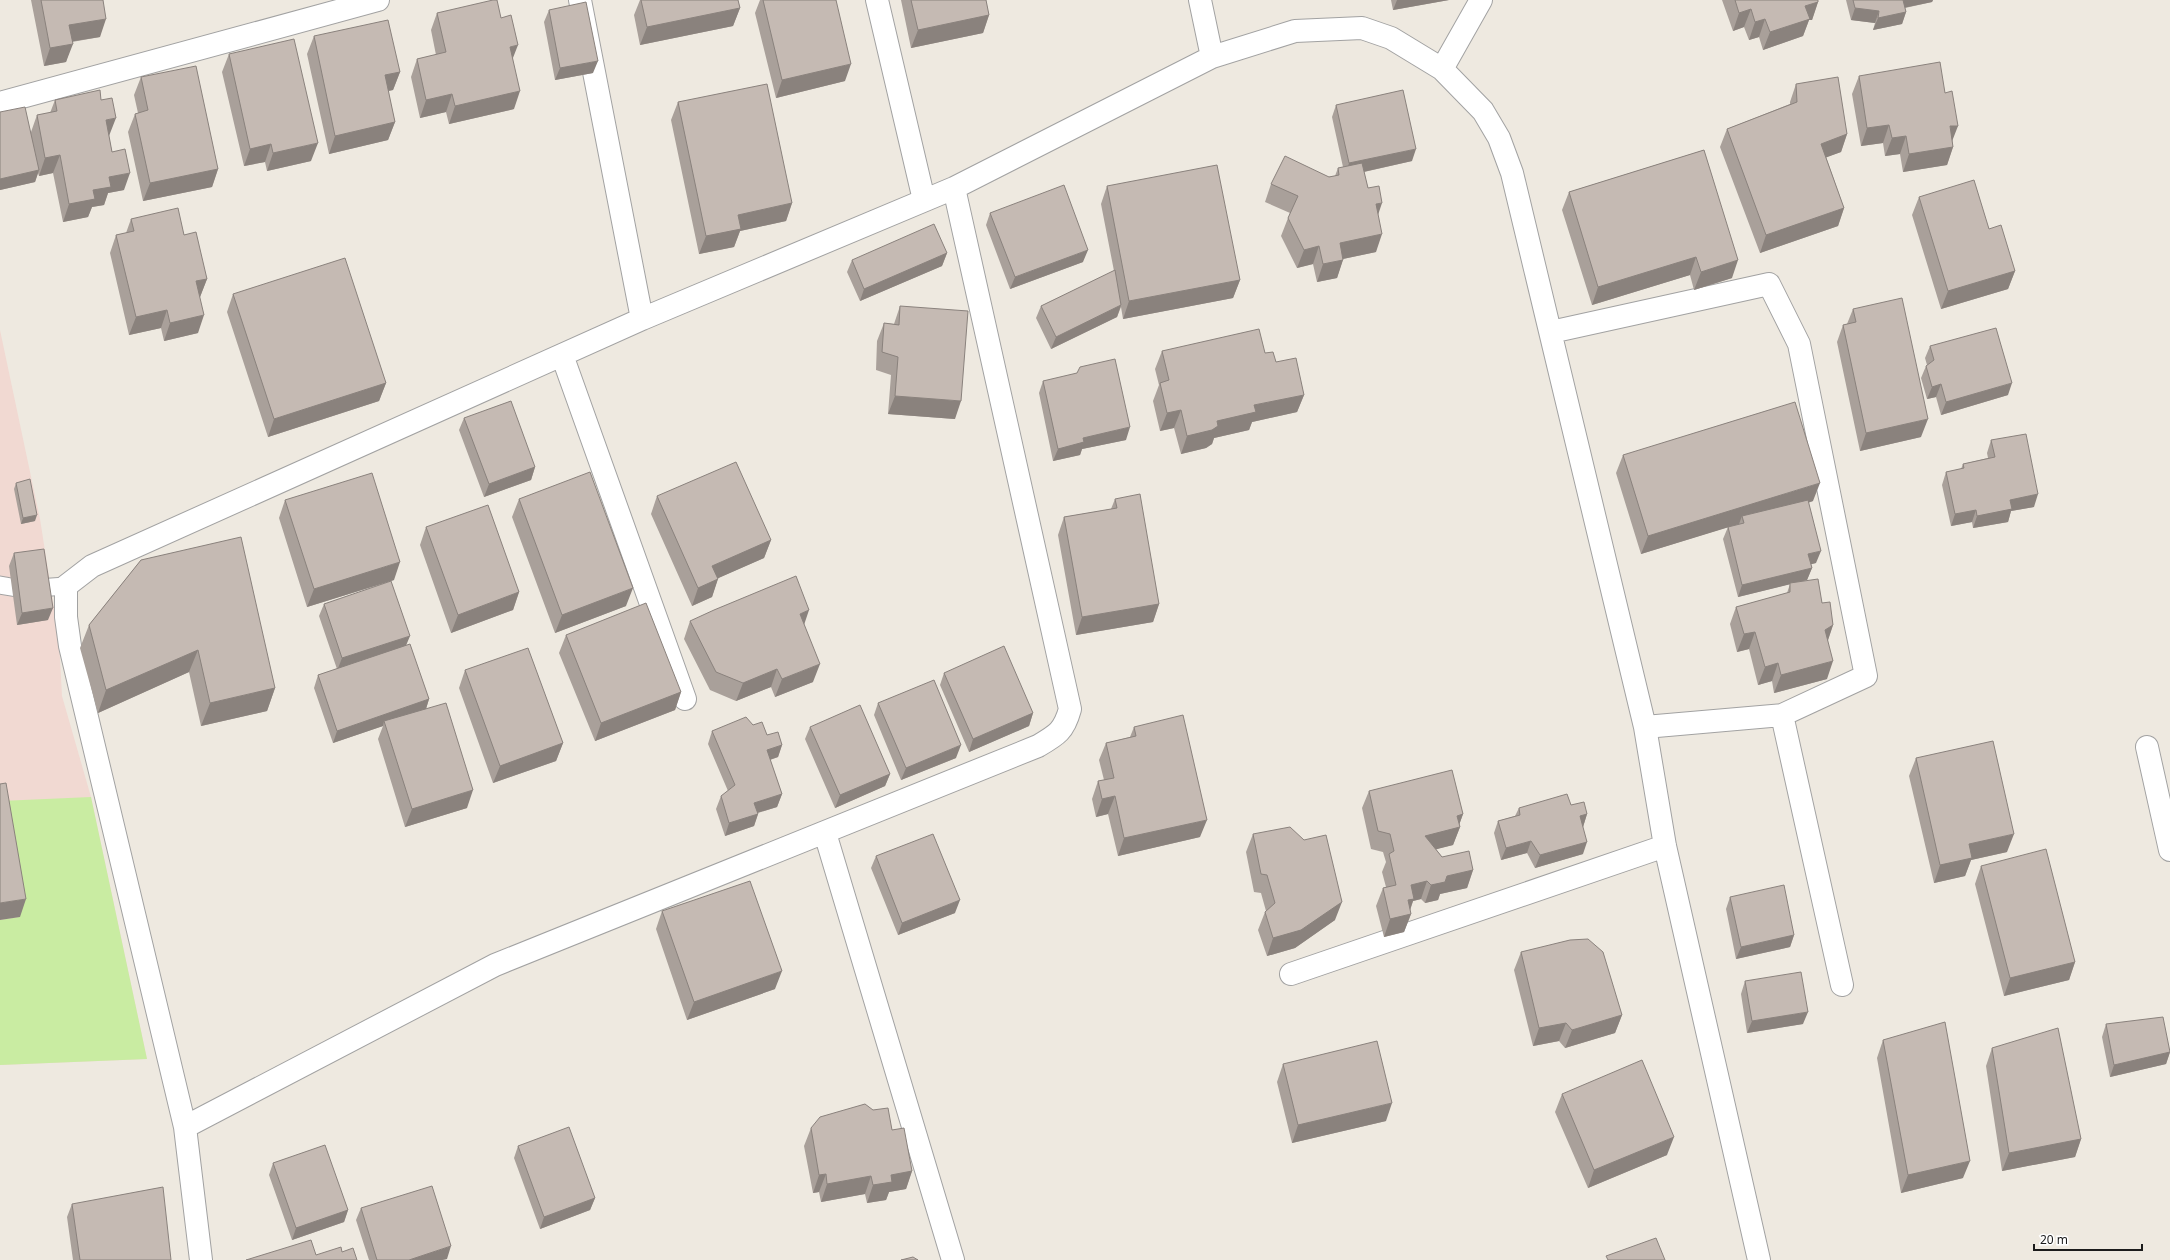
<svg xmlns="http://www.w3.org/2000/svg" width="2170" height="1260" viewBox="0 0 2170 1260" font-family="'Noto Sans',sans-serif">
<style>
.military{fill:#f1d9d2}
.grass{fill:#c9eca2}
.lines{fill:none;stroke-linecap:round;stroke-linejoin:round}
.lane-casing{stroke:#a2a2a2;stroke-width:19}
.street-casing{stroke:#a2a2a2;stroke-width:24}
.lane{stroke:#fff;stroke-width:17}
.street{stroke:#fff;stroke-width:22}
.wall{fill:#a9a09a}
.shaded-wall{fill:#8a827d}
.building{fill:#c5bab3;stroke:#8a827d}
</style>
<rect width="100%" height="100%" fill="#eee9e0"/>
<path class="military" d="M0,330L40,519L59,640L62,696L91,797L147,1059L0,1065Z"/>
<path class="grass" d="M91,797L147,1059L0,1065V920L19,917L0,801Z"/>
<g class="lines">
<g class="lane-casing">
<path id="lane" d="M0,585L23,589L66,586"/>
</g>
<g class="street-casing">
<path id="street" d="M580,0L642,319
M877,0L924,200
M1200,0L1212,57
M1442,69L1481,0
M0,103L378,0
M1551,332L1769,284L1799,344L1866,676L1782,715L1645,727
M562,355L685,699
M1782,715L1842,985
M2147,747L2170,850
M825,833L953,1260
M1291,974L1665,846
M185,1127L495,965L1038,746C1057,735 1064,731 1070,709L954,188
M201,1260L185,1127L70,646L66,617V586L92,566L642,319L954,188L1212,57L1295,31L1362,28L1391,38L1442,69L1483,111L1499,138L1512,173L1645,727L1665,846L1759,1260"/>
</g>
<use href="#lane" class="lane"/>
<use href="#street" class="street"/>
</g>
<path class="wall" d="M31,0H103L100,37L72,42L66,62L44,66Z
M640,0H738L740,8L733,26L640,45L634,15Z
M760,0H836L845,81L776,98L755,13Z
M901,0H986L989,15L983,33L911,48Z
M1391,0H1449L1393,10Z
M1722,0H1818V2L1812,20H1809L1803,36L1763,50L1759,37L1749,40L1744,27L1733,31Z
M1846,0H1933L1932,2L1905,8L1906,12L1902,24L1873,30L1875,23L1851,20Z
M549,10L593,73L555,80L544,22Z
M437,13L501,18L513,59L514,109L449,124L446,112L420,118L411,77L417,59L436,55L431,30Z
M314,36L400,72L393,90L388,91L395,122L388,140L329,154L307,54Z
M229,54L311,161L267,171L265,162L244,166L222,72Z
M1859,76L1952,140L1953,147L1947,165L1903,172L1900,154L1885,156L1883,143L1861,146L1852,94Z
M141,77L218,169L212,187L143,201L128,132L135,114L138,113L134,95Z
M1796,84L1847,134L1841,152L1826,157L1844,208L1838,226L1760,253L1720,147L1727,129L1790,104V102Z
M55,100L109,136L112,152L124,190L108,193L104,205L92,207L88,217L63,222L53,173L39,176L38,173L35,182L0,190V112L31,132L37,115L50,113Z
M678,102L792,203L786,221L740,231L734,247L699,254L671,120Z
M1336,105L1412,161L1364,172L1368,188L1378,215L1376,252L1343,259L1337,278L1317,282L1313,264L1297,268L1281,236L1290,213L1265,202L1271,184L1335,176L1338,168L1343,167L1332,117Z
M1704,150L1732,278L1694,290L1690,275L1592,305L1562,210L1569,192Z
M1107,186L1240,280L1233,298L1123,319L1121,307L1117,317L1051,349L1036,318L1041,306L1114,271L1101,204Z
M1919,197L1989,229L2015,271L2008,289L1941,309L1912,215Z
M990,213L1083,262L1010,289L986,225Z
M131,219L184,235L207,279L200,297L198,333L164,341L161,328L129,335L110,253L116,235L126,233Z
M947,253L942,266L860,301L847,272L852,260Z
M233,294L386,383L379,401L268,437L227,312Z
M900,306L955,419L888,414L891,375L876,370L877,341L884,323L894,324Z
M1853,309L1921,437L1860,451L1837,342L1843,325L1847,324Z
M1930,346L2008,395L1941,415L1936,397L1927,399L1921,378L1926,366L1927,365L1925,358Z
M1162,351L1265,353L1276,362L1304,395L1297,412L1252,422L1249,430L1214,438L1212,444L1206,448L1181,454L1174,428L1160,431L1153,401L1159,385L1155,369Z
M1043,381L1126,440L1082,449L1080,455L1053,461L1039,393Z
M464,418L535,467L531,480L484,497L459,430Z
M1991,440L2034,507L2011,511L2008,522L1973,528L1972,522L1951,526L1942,485L1946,472L1961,469L1963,464L1988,458L1987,453Z
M1623,455L1813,501L1808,503L1816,563L1811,564L1812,568L1807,580L1801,582L1822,603L1833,625L1828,640L1827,679L1774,693L1772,681L1758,685L1749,649L1737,652L1730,624L1736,607L1787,593L1790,584L1738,597L1723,539L1728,527L1641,554L1616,473Z
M16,483L35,521L21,524L14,489Z
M657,496L771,540L764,558L718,578L712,597L692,606L651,514Z
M519,499L626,606L555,633L512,517Z
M1115,499L1159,604L1153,622L1076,635L1058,535L1064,517L1111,509Z
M285,500L394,580L307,607L279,518Z
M426,527L519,592L513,610L451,633L420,545Z
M14,553L48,620L17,625L9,566Z
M141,560L275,688L267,711L201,726L189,672L98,713L80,648L89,625Z
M324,604L406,645L429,699L426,709L467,808L405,827L378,739L383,726L333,743L314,688L318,675L337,669L319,616Z
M690,621L813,682L775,697L771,687L736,701L710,690L684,639Z
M566,635L681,692L675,710L595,741L559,653Z
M465,670L563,743L556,761L493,783L459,688Z
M944,673L1033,713L1029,726L969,752L940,685Z
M878,703L956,758L901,780L874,715Z
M753,725L767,735L782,745L778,757L770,760L782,794L777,807L758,813V814L754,826L725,836L716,809L721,796L728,791L708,744L712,731Z
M810,727L890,774L885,786L835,808L805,739Z
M1134,727L1200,837L1118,856L1108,814L1096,817L1092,799L1098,781L1104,780L1099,760L1106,743L1130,737Z
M1916,758L2007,852L1971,860L1965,876L1934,883L1909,776Z
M1369,791L1463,814L1459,825L1460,827L1453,845L1436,849L1442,857L1473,870L1467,888L1440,894L1438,900L1425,903L1421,899L1413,901L1410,911L1411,914L1404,932L1384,937L1376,906L1383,888L1386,887L1382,872L1386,862L1383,852L1371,849L1362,808Z
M1571,805L1587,814L1583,827V854L1535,868L1527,853L1501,860L1494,833L1498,821L1515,816L1519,808Z
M1253,834L1335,920L1295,948L1267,956L1258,930L1265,912L1266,911L1261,893L1254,892L1246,852Z
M876,856L955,913L898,935L871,868Z
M1981,866L2075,962L2069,980L2004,996L1975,884Z
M1730,897L1794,935L1790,947L1736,959L1726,909Z
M662,911L775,989L687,1020L656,929Z
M1521,952L1622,1015L1615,1033L1565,1048L1559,1041L1533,1046L1514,970Z
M1745,981L1803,1024L1747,1033L1741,994Z
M2106,1024L2170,1052L2166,1064L2110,1077L2102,1037Z
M1883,1040L1963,1178L1901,1193L1877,1058Z
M1992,1048L2081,1139L2075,1157L2002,1171L1986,1066Z
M1283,1064L1386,1121L1292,1143L1277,1082Z
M1562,1094L1667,1155L1588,1188L1555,1112Z
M811,1128L892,1130L912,1171L906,1189L889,1192L886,1200L867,1203L865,1194L821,1202L819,1192L813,1193L804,1146Z
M518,1146L595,1198L590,1210L540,1229L514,1158Z
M273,1163L348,1210L344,1222L292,1240L269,1175Z
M72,1204L171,1260H73L67,1217Z
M361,1208L447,1259L442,1260H369L356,1220Z"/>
<path class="shaded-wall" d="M1397,0H1449L1393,10Z
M1902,0H1933L1932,2L1898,9Z
M1818,2L1812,20H1809L1803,36L1763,50L1770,32L1805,6Z
M740,8L733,26L640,45L647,27Z
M1855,8L1879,11L1875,23L1851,20Z
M1751,9L1744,27L1733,31L1739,13Z
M1906,12L1902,24L1873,30L1878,18Z
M989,15L983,33L911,48L918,30Z
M106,19L100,37L62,43L69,25Z
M1765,19L1759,37L1749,40L1755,22Z
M73,44L66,62L44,66L50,48Z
M518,45L511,63L510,47Z
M598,61L593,73L555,80L560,68Z
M851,64L845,81L776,98L782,80Z
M400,72L393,90L378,93L385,75Z
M520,91L514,109L449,124L455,106Z
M452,94L446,112L420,118L426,100Z
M116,118L109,136L99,138L106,120Z
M395,122L388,140L329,154L335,136Z
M1889,125L1883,143L1861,146L1867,128Z
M1950,126H1958L1951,144Z
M1847,134L1841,152L1814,162L1821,144Z
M1906,136L1900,154L1885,156L1892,138Z
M318,143L311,161L267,171L273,153Z
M271,144L265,162L244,166L250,149Z
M1953,147L1947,165L1903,172L1909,154Z
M1416,149L1412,161L1345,176L1349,163Z
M60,155L53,173L39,176L45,158Z
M218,169L212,187L143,201L150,183Z
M39,170L35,182L0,190V179Z
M130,173L124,190L108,193L104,205L92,207L88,217L63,222L69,204L93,190L109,177Z
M792,203L786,221L740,231L734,247L699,254L706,236L738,215Z
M1382,203L1376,221V204Z
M1844,208L1838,226L1760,253L1766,235Z
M1382,234L1376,252L1333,261L1340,243Z
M1319,246L1313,264L1297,268L1304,250Z
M1088,250L1083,262L1010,289L1015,277Z
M947,253L942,266L860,301L864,289Z
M1696,257L1690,275L1592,305L1598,287Z
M1343,260L1337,278L1317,282L1323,264Z
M1738,260L1732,278L1694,290L1701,272Z
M2015,271L2008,289L1941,309L1948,291Z
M207,279L200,297L190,299L196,281Z
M1240,280L1233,298L1123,319L1129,301Z
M1121,305L1117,317L1051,349L1056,337Z
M167,310L161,328L129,335L136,317Z
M204,315L198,333L164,341L170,323Z
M386,383L379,401L268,437L274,419Z
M2012,383L2008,395L1941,415L1946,402Z
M1941,384L1936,397L1927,399L1932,387Z
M1304,395L1297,412L1252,422L1249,430L1214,438L1212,444L1206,448L1181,454L1187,436L1217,421L1254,405Z
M895,396L961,401L955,419L888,414Z
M1181,410L1174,428L1160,431L1167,413Z
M1928,419L1921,437L1860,451L1866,433Z
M1130,427L1126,440L1082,449L1080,455L1053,461L1058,449L1083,438Z
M535,467L531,480L484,497L489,484Z
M1820,483L1813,501L1743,522L1742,516L1739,524L1641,554L1648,536Z
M2038,494L2034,507L2011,511L2008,522L1973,528L1977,516L2010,500Z
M1976,510L1972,522L1951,526L1955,514Z
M37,515L35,521L21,524L23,518Z
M771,540L764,558L705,584L712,566Z
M1821,551L1816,563L1804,566L1808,554Z
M400,562L394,580L307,607L314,589Z
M1812,568L1807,580L1738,597L1742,585Z
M718,579L712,597L692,606L698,588Z
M633,588L626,606L555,633L562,615Z
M519,592L513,610L451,633L458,615Z
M1159,604L1153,622L1076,635L1082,617Z
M53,608L48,620L17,625L22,613Z
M809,610L803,628L800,614Z
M1833,625L1827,643L1825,630Z
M1755,632L1749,649L1737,652L1744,634Z
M410,636L405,648L337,671L342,658Z
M198,650L189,672L98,713L106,690Z
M1833,661L1827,679L1774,693L1781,675Z
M1778,663L1772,681L1758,685L1765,667Z
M820,664L813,682L775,697L782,679Z
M777,669L771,687L736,701L743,683Z
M275,688L267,711L201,726L210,703Z
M681,692L675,710L595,741L601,723Z
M429,699L425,712L384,721L383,726L333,743L337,731Z
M1033,713L1029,726L969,752L973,739Z
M563,743L556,761L493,783L500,766Z
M782,745L778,757L763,762L767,750Z
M961,745L956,758L901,780L906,768Z
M890,774L885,786L835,808L840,795Z
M473,790L467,808L405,827L412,809Z
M782,794L777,807L750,815L754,803Z
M1115,796L1108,814L1096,817L1102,799Z
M758,814L754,826L725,836L729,823Z
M1463,814L1458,828L1460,827L1453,845L1418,854L1425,836L1457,816Z
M1587,814L1583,827L1575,829L1580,816Z
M1207,820L1200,837L1118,856L1124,838Z
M2014,834L2007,852L1971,860L1965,876L1934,883L1940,865L1969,844Z
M1531,841L1527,853L1501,860L1506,848Z
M1587,842L1583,854L1535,868L1540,855Z
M1473,870L1467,888L1440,894L1438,900L1425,903L1431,885L1447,876Z
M1427,881L1421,899L1413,901L1408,915L1411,914L1404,932L1384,937L1390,919L1411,885Z
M26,899L20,917L0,920V903Z
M960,900L955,913L898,935L902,923Z
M1342,902L1335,920L1295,948L1267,956L1273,938Z
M1794,935L1790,947L1736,959L1741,947Z
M2075,962L2069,980L2004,996L2010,978Z
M782,971L775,989L687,1020L694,1002Z
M1808,1012L1803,1024L1747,1033L1752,1021Z
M1622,1015L1615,1033L1565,1048L1572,1030Z
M1566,1023L1559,1041L1533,1046L1539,1028Z
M2170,1052L2166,1064L2110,1077L2114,1065Z
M1392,1103L1386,1121L1292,1143L1298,1125Z
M1674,1137L1667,1155L1588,1188L1594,1170Z
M2081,1139L2075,1157L2002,1171L2009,1153Z
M1970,1161L1963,1178L1901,1193L1908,1175Z
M912,1171L906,1189L889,1192L886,1200L867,1203L873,1185L891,1175Z
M826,1174L819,1192L813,1193L819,1175Z
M871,1176L865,1194L821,1202L827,1184Z
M595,1198L590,1210L540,1229L544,1217Z
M348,1210L344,1222L292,1240L296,1228Z
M451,1246L447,1259L442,1260H409Z"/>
<path class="building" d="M41,0H103L106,19L69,25L73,44L50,48Z
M493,0H497L501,18L511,15L518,45L510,47L520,91L455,106L452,94L426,100L417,59L446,52L437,13Z
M641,0H738L740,8L647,27Z
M763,0H836L851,64L782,80Z
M911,0H986L989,15L918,30Z
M1735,0H1818V2L1805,6L1810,19L1770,32L1765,19L1755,22L1751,9L1739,13Z
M1853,0H1903L1906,12L1878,18L1879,11L1855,8Z
M586,2L598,61L560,68L549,10Z
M388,20L400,72L385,75L395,122L335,136L314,36Z
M294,39L318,143L273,153L271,144L250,149L229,54Z
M1940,62L1945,93L1952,91L1958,126H1950L1953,147L1909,154L1906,136L1892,138L1889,125L1867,128L1859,76Z
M196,66L218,169L150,183L135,114L148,110L141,77Z
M1838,77L1847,134L1821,144L1844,208L1766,235L1727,129L1797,102L1796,84Z
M767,84L792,203L738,215L741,229L706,236L678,102Z
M100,90L101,100L112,98L116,118L106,120L112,152L125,149L130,173L109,177L111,187L93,190L95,199L69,204L60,155L45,158L37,115L57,111L55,100Z
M1403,90L1416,149L1349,163L1336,105Z
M25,107L39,170L0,179V112Z
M1704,150L1738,260L1701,272L1696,257L1598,287L1569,192Z
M1285,156L1329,177L1339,175L1338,168L1362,163L1368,188L1379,186L1382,203L1376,204L1382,234L1340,243L1343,260L1323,264L1319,246L1304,250L1288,218L1298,196L1271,184Z
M1217,165L1240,280L1129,301L1107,186Z
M1974,180L1989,229L2001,225L2015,271L1948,291L1919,197Z
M1064,185L1088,250L1015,277L990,213Z
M178,208L184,235L196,232L207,279L196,281L204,315L170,323L167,310L136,317L116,235L134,231L131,219Z
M934,224L947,253L864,289L852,260Z
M345,258L386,383L274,419L233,294Z
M1115,270L1121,305L1056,337L1041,306Z
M1902,298L1928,419L1866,433L1843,325L1856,322L1853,309Z
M900,306L968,311L961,401L895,396L898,357L882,352L884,323L899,325Z
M1996,328L2012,383L1946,402L1941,384L1932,387L1926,366L1934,360L1930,346Z
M1259,329L1265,353L1273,352L1276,362L1296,358L1304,395L1254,405L1256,412L1217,421L1218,426L1212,430L1187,436L1181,410L1167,413L1160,383L1169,380L1162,351Z
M1115,359L1130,427L1083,438L1084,442L1058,449L1043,381L1077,373L1080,367Z
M511,401L535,467L489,484L464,418Z
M1795,402L1820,483L1648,536L1623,455Z
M2026,434L2038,494L2010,500L2012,509L1977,516L1976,510L1955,514L1946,472L1964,468L1963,464L1995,457L1991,440Z
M736,462L771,540L712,566L718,579L698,588L657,496Z
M590,472L633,588L562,615L519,499Z
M372,473L400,562L314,589L285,500Z
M30,479L37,515L23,518L16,483Z
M1140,494L1159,604L1082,617L1064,517L1117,508L1115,499Z
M1808,500L1821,551L1808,554L1812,568L1742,585L1728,527L1744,523L1742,516Z
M488,505L519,592L458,615L426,527Z
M241,537L275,688L210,703L198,650L106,690L89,625L141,560Z
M44,549L53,608L22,613L14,553Z
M796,576L809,610L800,614L820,664L782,679L777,669L743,683L716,672L690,621L714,610Z
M1818,579L1822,603L1830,602L1833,625L1825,630L1833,661L1781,675L1778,663L1765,667L1755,632L1744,634L1736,607L1790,592V583Z
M391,581L410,636L342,658L324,604Z
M646,603L681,692L601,723L566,635Z
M410,644L429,699L337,731L318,675Z
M1004,646L1033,713L973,739L944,673Z
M528,648L563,743L500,766L465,670Z
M934,680L961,745L906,768L878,703Z
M446,703L473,790L412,809L384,721Z
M860,705L890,774L840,795L810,727Z
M1183,715L1207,820L1124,838L1115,796L1102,799L1098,781L1114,778L1106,743L1136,736L1134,727Z
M746,717L753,725L762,722L767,735L778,732L782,745L767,750L782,794L754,803L758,814L729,823L721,796L735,785L712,731Z
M1993,741L2014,834L1969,844L1972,858L1940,865L1916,758Z
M1452,770L1463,814L1457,816L1460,827L1425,836L1442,857L1469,851L1473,870L1447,876L1445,882L1431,885L1427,881L1411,885L1414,899L1408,900L1411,914L1390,919L1383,888L1396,885L1389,854L1394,851L1390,834L1378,831L1369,791Z
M6,783L26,899L0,903V784Z
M1567,794L1571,805L1584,802L1587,814L1580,816L1587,842L1540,855L1531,841L1506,848L1498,821L1520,815L1519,808Z
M1290,827L1304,840L1326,835L1342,902L1301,930L1273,938L1265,912L1275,903L1267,875L1261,874L1253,834Z
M933,834L960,900L902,923L876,856Z
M2046,849L2075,962L2010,978L1981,866Z
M750,881L782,971L694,1002L662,911Z
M1784,885L1794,935L1741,947L1730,897Z
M1588,939L1603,952L1622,1015L1572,1030L1566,1023L1539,1028L1521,952L1570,940Z
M1801,972L1808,1012L1752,1021L1745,981Z
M2163,1017L2170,1052L2114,1065L2106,1024Z
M1945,1022L1970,1161L1908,1175L1883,1040Z
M2058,1028L2081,1139L2009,1153L1992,1048Z
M1377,1041L1392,1103L1298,1125L1283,1064Z
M1642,1060L1674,1137L1594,1170L1562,1094Z
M865,1104L873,1110L888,1108L892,1130L904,1128L912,1171L891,1175L892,1182L873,1185L871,1176L827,1184L826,1174L819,1175L811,1128L820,1117Z
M569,1127L595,1198L544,1217L518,1146Z
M325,1145L348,1210L296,1228L273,1163Z
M432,1186L451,1246L409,1260H377L361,1208Z
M163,1187L171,1260H80L72,1204Z
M1656,1238L1665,1260H1608L1606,1256Z
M311,1240L316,1255L341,1247L342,1252L353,1248L357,1260H246Z
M913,1257L918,1260H901Z"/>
<path d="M2034 1244v6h108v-6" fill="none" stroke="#1b1b1b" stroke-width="2"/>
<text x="2040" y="1244" font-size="12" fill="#1b1b1b" stroke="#ffffff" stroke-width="3" paint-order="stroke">20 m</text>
</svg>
